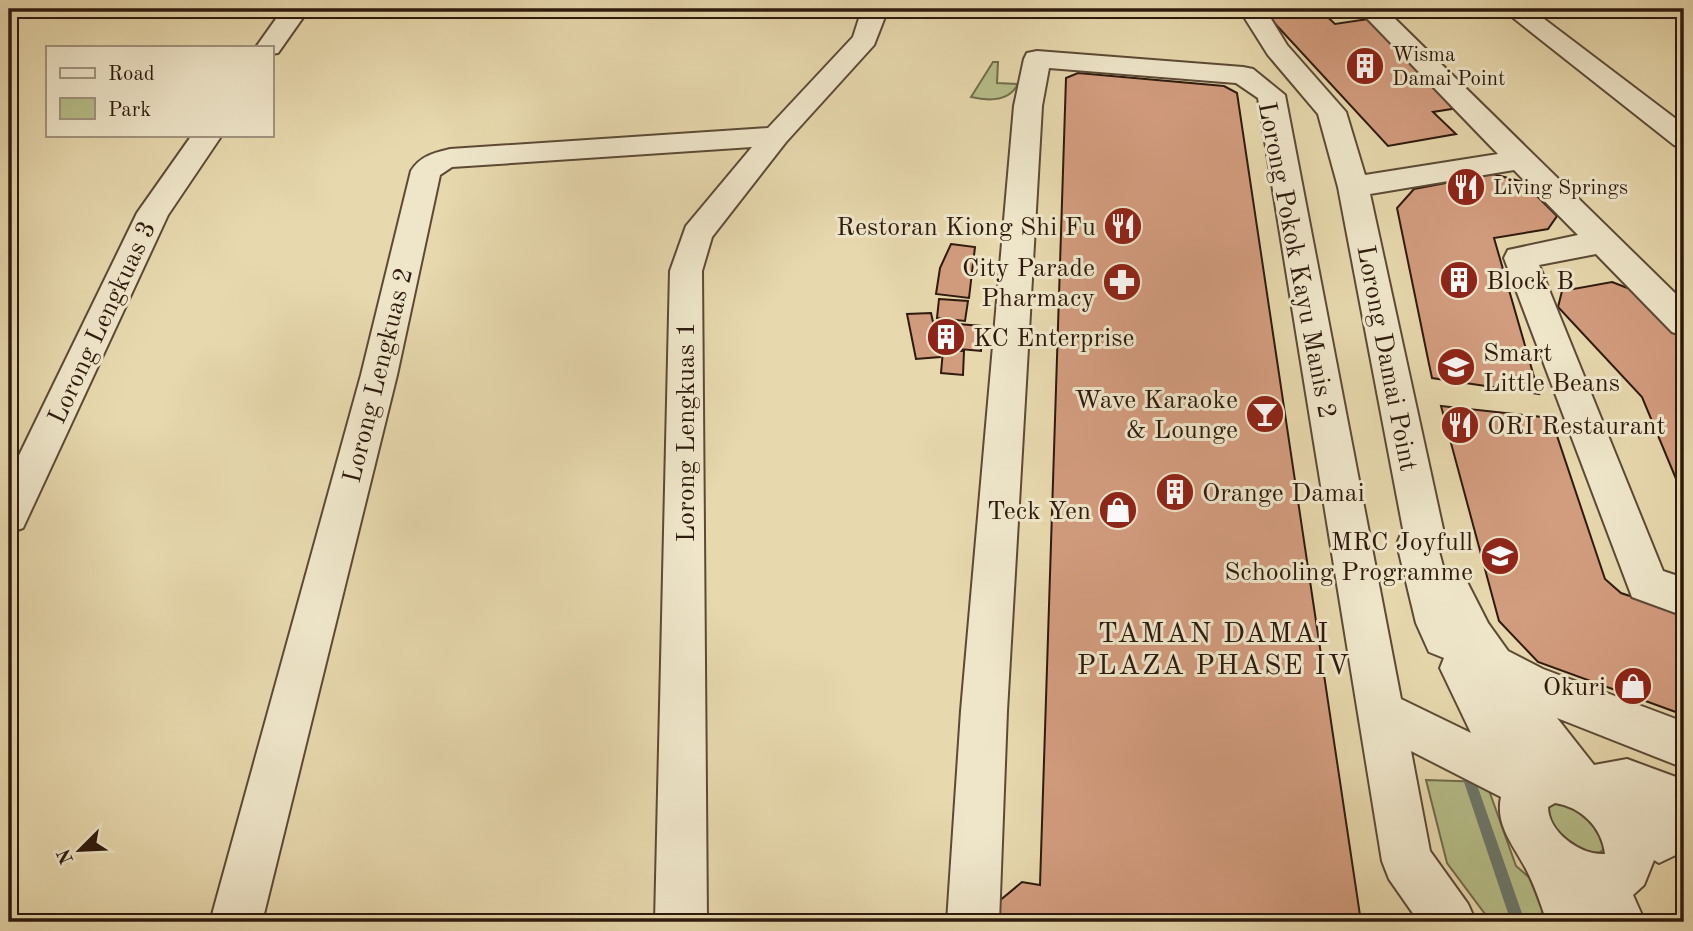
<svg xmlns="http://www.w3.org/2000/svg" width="1693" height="931" viewBox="0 0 1693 931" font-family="'Old Standard TT',serif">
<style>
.green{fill:#b6be89;stroke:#726c4c;stroke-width:2}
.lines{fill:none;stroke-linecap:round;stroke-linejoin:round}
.stream{fill:#6d796d;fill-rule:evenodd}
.building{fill:#d29c7e;stroke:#2e1a0e;stroke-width:2}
.minor-casing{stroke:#5c4a36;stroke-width:4}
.path{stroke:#2e1a0e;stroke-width:5;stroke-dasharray:6 4.5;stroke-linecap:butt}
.minor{fill:#efe6ca;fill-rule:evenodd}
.labels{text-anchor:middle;stroke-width:6;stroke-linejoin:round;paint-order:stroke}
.far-poi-label{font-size:21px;fill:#2e1a0e;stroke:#efe6ca;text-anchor:start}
.poi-label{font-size:26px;fill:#2e1a0e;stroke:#efe6ca;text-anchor:end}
.street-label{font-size:26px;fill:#2e1a0e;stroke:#efe6ca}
.neighbourhood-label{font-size:28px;letter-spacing:2px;fill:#2e1a0e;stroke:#efe6ca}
</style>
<rect width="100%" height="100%" fill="#e7d8ad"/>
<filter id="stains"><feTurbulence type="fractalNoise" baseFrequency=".00286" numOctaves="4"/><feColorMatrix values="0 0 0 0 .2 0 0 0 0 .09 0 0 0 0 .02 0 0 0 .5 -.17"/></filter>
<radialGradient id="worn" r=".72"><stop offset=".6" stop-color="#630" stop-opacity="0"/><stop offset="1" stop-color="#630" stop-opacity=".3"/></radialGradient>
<path class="green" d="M993,62H998L997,83L1018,84C1009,102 988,101 971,97Z
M1426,780L1486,782L1516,866L1553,898L1558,913L1542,912L1544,922H1491L1447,863Z
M1564,793L1606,838L1603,850L1593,857L1563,851L1541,800Z"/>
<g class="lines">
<path class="stream" d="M1469,773L1474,774L1475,779L1525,922H1511L1463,779L1464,774Z"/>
</g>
<path class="building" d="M945,9H1021L1020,16Z
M1302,9H1319L1335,24L1368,19L1458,108L1433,112L1456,134L1388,146L1266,14Z
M1078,73L1224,86L1237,93L1361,922H997L998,902L1022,882L1040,885L1066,78Z
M1493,174L1523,182L1557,216L1548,229L1494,238L1539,394L1432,378L1429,364L1397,208L1414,189Z
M951,244L975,247L969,298L936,294L940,268Z
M1612,282L1643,294L1684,340V498L1642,397L1558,307L1562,291Z
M939,299L968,301L965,321L937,318Z
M931,313L933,322L982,326L981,351L938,347L940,357L916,359L907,314Z
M943,350L964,351L963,375L941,373Z
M1441,406L1551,418L1605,579L1621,593L1684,614V715L1538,662L1499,621Z"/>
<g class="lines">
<g class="minor-casing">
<path id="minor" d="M283,9H309L278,53L271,54V47H256Z
M862,9H888L874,45L786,142L712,237L702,271L707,922H655L670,271L686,226L752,147L452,167L440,175L397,375L262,922H210L361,375L411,171C420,156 434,153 450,149L768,128L853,37Z
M1239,9H1265L1287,45L1346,112L1365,175L1498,154L1358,9H1385L1684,302V336L1672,332L1596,254L1539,265L1663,571L1684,578V616L1632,597L1504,258L1508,250L1578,235L1514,170L1370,194L1443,529L1437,544L1444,570L1448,568L1463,574L1488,623L1508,651L1543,669L1684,722V768L1557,718L1594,765L1627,759L1684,780V851L1659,863L1654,860L1644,885L1633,895L1645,922H1547C1541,905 1535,886 1526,869C1514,846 1495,825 1501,797L1411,751L1430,851L1468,904L1476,922H1419L1389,879L1382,861L1258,98L1236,83L1049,68L1042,106L1007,711L999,922H947L961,711L1014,106L1024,59L1027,53L1037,51L1243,67L1253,69L1285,95L1401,699L1471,733L1440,668L1444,658L1429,652L1416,623L1397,544L1403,529L1338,187L1318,114L1268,55ZM1555,803C1581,807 1602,827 1605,854C1581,856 1548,832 1548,807Z
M1502,9H1531L1684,125V148L1674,145Z
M192,135H222L168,215L23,528L9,533V476L137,213Z"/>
</g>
<path class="path" d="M1680,922L1684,919"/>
<use href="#minor" class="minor"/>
</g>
<defs>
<g id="building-disc" transform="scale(2.0125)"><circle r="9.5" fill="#8f2418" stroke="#efe6ca"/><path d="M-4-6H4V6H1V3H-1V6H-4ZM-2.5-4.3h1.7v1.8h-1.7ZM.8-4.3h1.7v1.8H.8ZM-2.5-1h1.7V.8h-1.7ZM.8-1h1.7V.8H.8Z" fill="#fff"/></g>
<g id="restaurant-disc" transform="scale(2.0125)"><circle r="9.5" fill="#8f2418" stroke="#efe6ca"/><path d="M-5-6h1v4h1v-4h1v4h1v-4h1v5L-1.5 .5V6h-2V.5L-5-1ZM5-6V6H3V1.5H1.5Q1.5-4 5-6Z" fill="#fff"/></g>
<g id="pharmacy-disc" transform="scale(2.0125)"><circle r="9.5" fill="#8f2418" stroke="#efe6ca"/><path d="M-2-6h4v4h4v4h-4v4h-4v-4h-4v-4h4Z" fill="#fff"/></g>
<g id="school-disc" transform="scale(2.0125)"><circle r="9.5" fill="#8f2418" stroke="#efe6ca"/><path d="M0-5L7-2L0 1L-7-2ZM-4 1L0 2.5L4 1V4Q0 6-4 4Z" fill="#fff"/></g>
<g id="bar-disc" transform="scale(2.0125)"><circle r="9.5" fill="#8f2418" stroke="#efe6ca"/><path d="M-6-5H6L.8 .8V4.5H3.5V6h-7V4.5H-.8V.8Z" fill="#fff"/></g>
<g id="shop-disc" transform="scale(2.0125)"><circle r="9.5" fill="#8f2418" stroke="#efe6ca"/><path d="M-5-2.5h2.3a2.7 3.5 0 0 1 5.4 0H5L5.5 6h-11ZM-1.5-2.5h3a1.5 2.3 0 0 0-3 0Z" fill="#fff"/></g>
</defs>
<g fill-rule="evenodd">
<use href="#building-disc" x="1365" y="66"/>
<use href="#restaurant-disc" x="1466" y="187"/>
<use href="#restaurant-disc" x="1123" y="226"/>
<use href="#building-disc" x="1459" y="280"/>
<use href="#pharmacy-disc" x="1122" y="282"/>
<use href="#building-disc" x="946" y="337"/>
<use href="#school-disc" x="1456" y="367"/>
<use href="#bar-disc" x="1265" y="414"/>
<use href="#restaurant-disc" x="1460" y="425"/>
<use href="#building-disc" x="1175" y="492"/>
<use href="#shop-disc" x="1118" y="510"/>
<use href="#school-disc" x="1500" y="556"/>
<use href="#shop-disc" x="1633" y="686"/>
</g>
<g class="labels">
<g class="far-poi-label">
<text x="1392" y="61">Wisma<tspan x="1392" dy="24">Damai Point</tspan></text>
<text x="1493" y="194">Living Springs</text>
</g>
<g class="poi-label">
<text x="1096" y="235">Restoran Kiong Shi Fu</text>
<text x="1095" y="276">City Parade<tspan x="1095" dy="30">Pharmacy</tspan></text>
<text x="1486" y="289" text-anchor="start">Block B</text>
<text x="973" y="346" text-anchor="start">KC Enterprise</text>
<text x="1483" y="361" text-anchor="start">Smart<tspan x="1483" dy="30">Little Beans</tspan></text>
<text x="1238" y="408">Wave Karaoke<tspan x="1238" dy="30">&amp; Lounge</tspan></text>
<text x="1487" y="434" text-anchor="start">ORI Restaurant</text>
<text x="1202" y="501" text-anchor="start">Orange Damai</text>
<text x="1091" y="519">Teck Yen</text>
<text x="1473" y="550">MRC Joyfull<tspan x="1473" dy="30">Schooling Programme</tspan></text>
<text x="1606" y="695">Okuri</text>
</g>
<g class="street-label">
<text transform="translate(1298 260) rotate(79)" y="9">Lorong Pokok Kayu Manis 2</text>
<text transform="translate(101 322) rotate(-65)" y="9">Lorong Lengkuas 3</text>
<text transform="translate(1388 358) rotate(79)" y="9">Lorong Damai Point</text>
<text transform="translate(377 375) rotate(-76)" y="9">Lorong Lengkuas 2</text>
<text transform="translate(685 432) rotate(-90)" y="9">Lorong Lengkuas 1</text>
</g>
<g class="neighbourhood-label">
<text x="1214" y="642">TAMAN DAMAI<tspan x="1214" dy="32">PLAZA PHASE IV</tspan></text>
</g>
</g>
<rect width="1693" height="931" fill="none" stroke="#e7d8ad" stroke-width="35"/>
<rect x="10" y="10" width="1672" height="910" fill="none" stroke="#2e1a0e" stroke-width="3.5"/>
<rect x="18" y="18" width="1658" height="896" fill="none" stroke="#2e1a0e" stroke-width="2"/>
<rect x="46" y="46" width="228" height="91" fill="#efe6ca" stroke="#a2947f" stroke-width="2"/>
<rect x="60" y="68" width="35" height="10" fill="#efe6ca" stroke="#a2947f" stroke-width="2"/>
<text x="108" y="80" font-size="21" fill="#2e1a0e">Road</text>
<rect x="60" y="98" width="35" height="21" fill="#b6be89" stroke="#a2947f" stroke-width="2"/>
<text x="108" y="116" font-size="21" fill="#2e1a0e">Park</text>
<g transform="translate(80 850) rotate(246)" stroke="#efe6ca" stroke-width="5" paint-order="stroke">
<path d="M0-5L12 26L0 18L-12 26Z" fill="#2e1a0e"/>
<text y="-10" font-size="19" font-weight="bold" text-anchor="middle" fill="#2e1a0e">N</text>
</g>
<rect width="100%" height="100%" filter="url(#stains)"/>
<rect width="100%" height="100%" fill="url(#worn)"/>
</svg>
